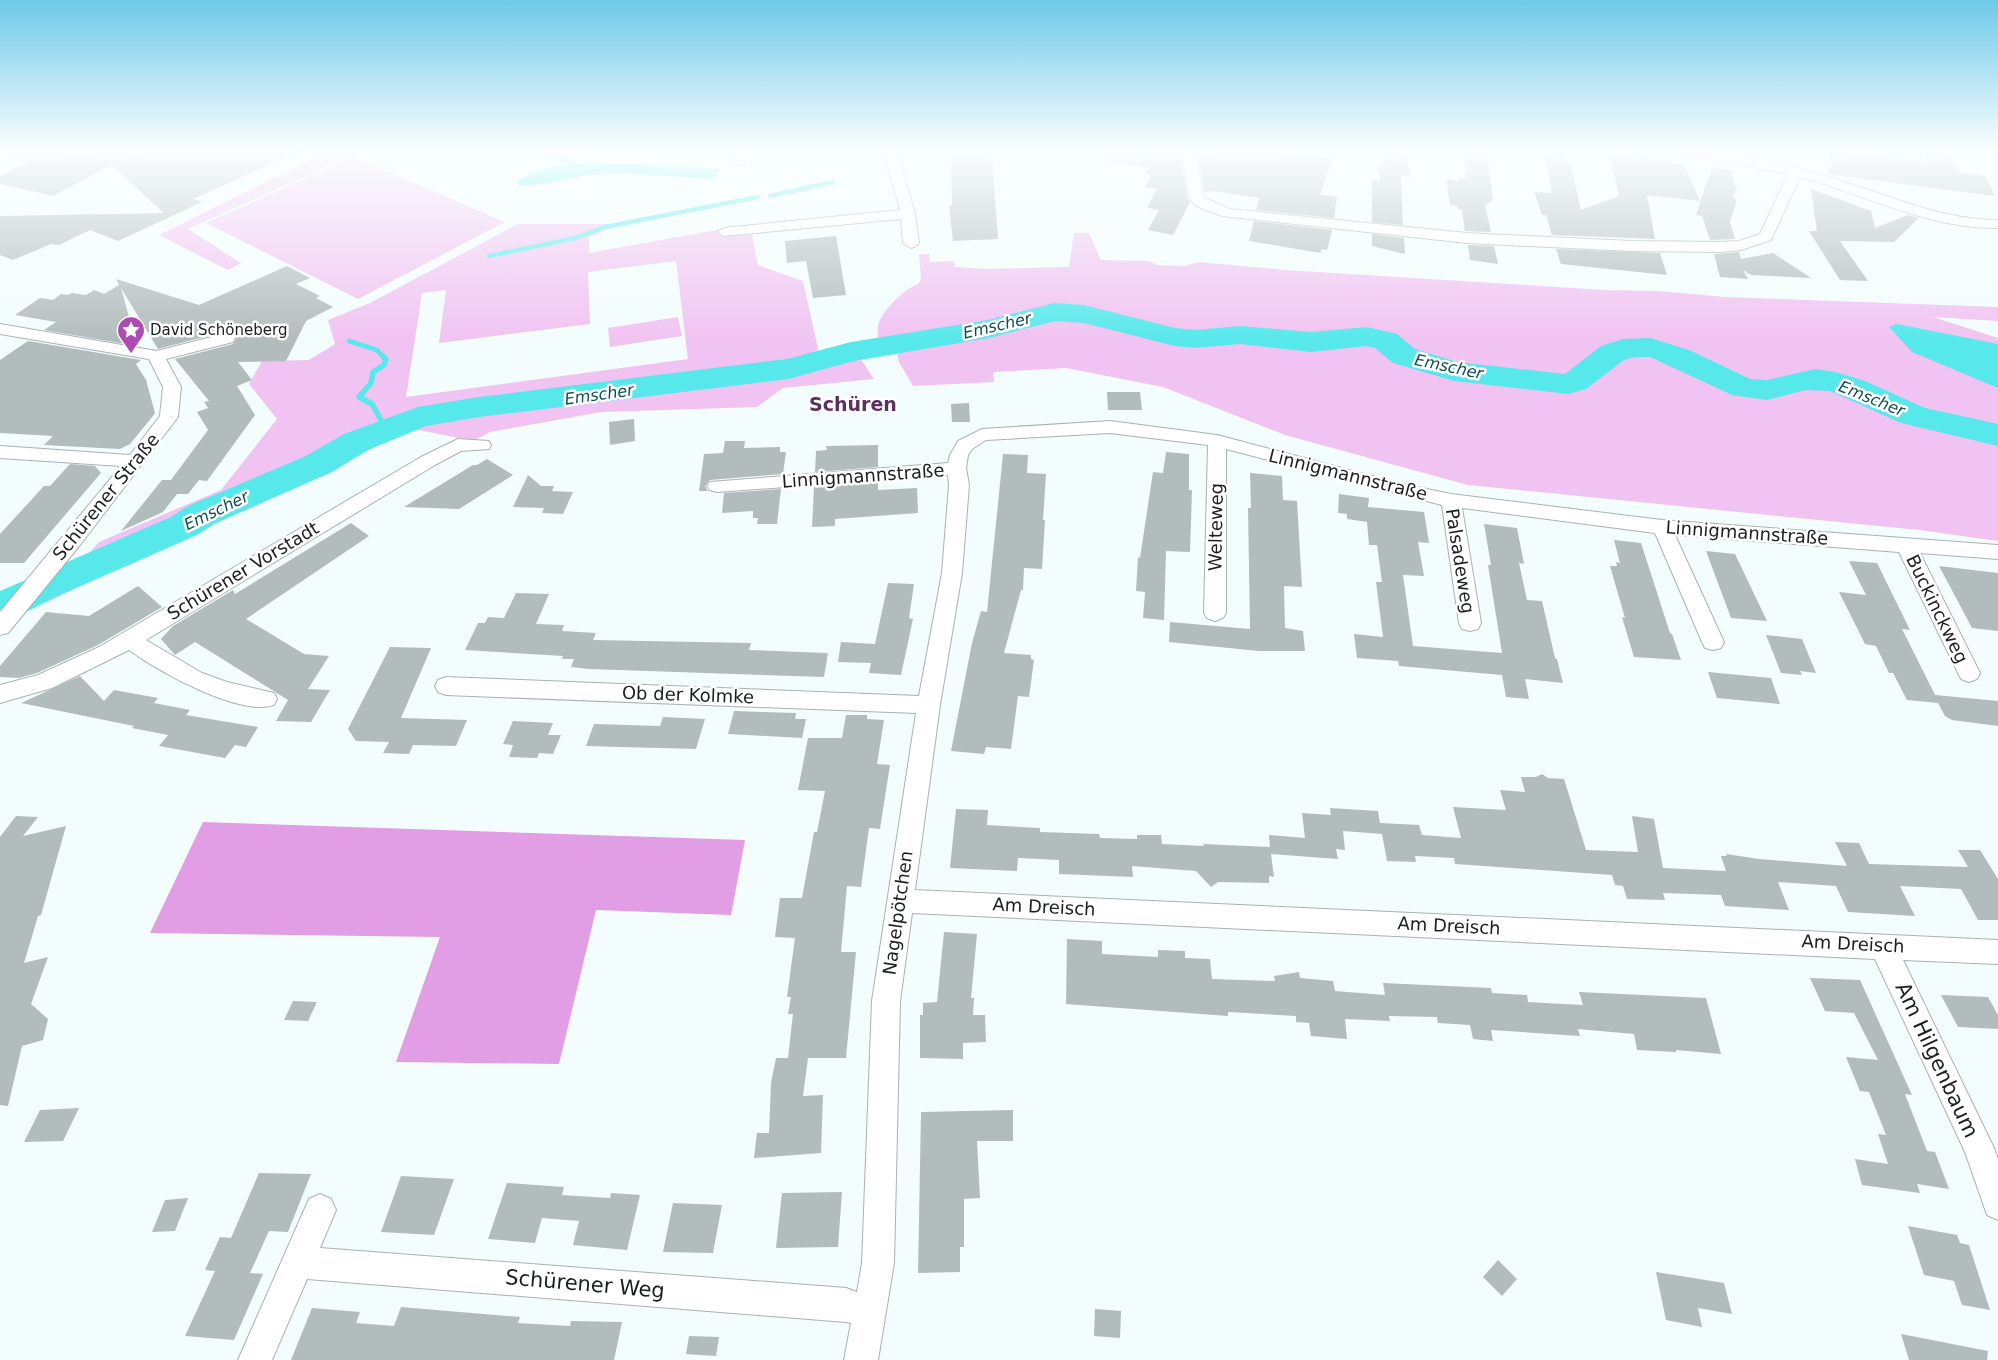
<svg xmlns="http://www.w3.org/2000/svg" width="1998" height="1360" viewBox="0 0 1998 1360" font-family="'DejaVu Sans',sans-serif">
<style>
.green{fill:#f1c3f2;fill-rule:evenodd}
.forest{fill:#e29ee5}
.water{fill:#57e8ec}
.lines{fill:none;stroke-linecap:round;stroke-linejoin:round}
.stream-far1{stroke:#57e8ec;stroke-width:4.5}
.stream{stroke:#57e8ec;stroke-width:5.5}
.river{fill:#57e8ec;fill-rule:evenodd}
.building{fill:#b3bcbc}
.minor-casing{stroke:#aab2b2;stroke-width:2}
.minor{fill:#fff;fill-rule:evenodd}
.labels{text-anchor:middle;stroke-width:5;stroke-linejoin:round;paint-order:stroke}
.far-poi-label{font-size:15px;fill:#1c1f1f;stroke:#fff;text-anchor:start}
.far-water-label{font-size:16px;font-style:italic;fill:#0e4f51;stroke:#fff}
.street-label{font-size:18px;fill:#1c1f1f;stroke:#fff}
.far-district-label{font-size:19px;font-weight:bold;fill:#5e2e60;stroke:#fff}
.near-street-label{font-size:21px;fill:#1c1f1f;stroke:#fff}
</style>
<rect width="100%" height="100%" fill="#f3fdfd"/>
<path class="green" d="M331,150H364L188,229L241,263L228,270L159,235Z
M354,157L505,222L358,299L206,223Z
M518,224H620L589,237V253L728,228L737,235H752L758,265L803,281L820,358L854,349L874,379L783,388L757,407L601,412L490,432L473,441L414,429L240,508L45,603L99,542L221,490L277,419L249,384L262,361L309,360L335,344L328,320L370,303ZM676,261L688,359L406,397L422,293L446,290L439,343L590,324L588,272Z
M1074,233H1089L1101,260L1149,261L1157,265L1184,266L1198,262L1285,270L1605,290L1659,291L1725,297L1998,307V321L1933,317L1998,338V541L1919,530L1468,485L1285,435L1163,387L1066,368L993,372L994,382L913,386L899,362L894,342L879,344C878,338 877,332 878,327C880,312 905,288 918,284L921,279L919,254H929L930,262L954,261L955,267L986,269L1069,267Z
M678,317L682,336L610,347L608,328Z"/>
<path class="forest" d="M203,822L745,840L731,915L596,910L559,1064L396,1062L440,937L150,933Z"/>
<path class="water" d="M592,162L720,169L714,179C677,178 639,172 602,174C574,175 547,186 519,186L517,181C537,168 569,164 592,162Z
M1897,324L1998,344V388L1912,352L1889,327Z"/>
<g class="lines">
<path class="stream-far1" d="M540,150L574,164
M770,196L833,182
M489,256L575,238L605,227L758,197
M349,341L377,350L384,358"/>
<path class="stream" d="M383,356L386,360L384,365L373,372L371,383L359,397L372,404L386,429"/>
<path class="river" d="M1054,303L1084,305L1175,328L1195,330L1240,326L1311,332L1367,327L1397,334L1415,349L1457,362L1565,374L1601,346L1623,339L1650,338L1689,350L1750,379L1767,380L1815,369L1835,372L1865,381L1925,408L1998,424V446L1901,423L1830,391L1806,390L1767,400L1732,395L1650,357H1635L1624,360L1586,389L1568,394L1454,381L1393,363L1375,348L1366,346L1311,352L1240,344L1195,348L1175,346L1084,323L1055,321L989,338L854,361L788,379L479,417L426,426L368,450L332,472L214,524L197,535L60,595L14,618L0,623V591L171,517L188,506L306,456L344,434L418,407L479,397L787,359L851,342L988,320Z"/>
</g>
<path class="building" d="M12,150H53L81,156L100,150H140L125,158L150,150H302L193,199L202,202L118,241L90,230L59,245L51,244L13,260L0,255V216L164,213L111,165L53,196L0,184V176L27,162L6,157Z
M1104,150L1180,151L1187,198L1190,202L1173,235L1148,230L1159,210L1147,208L1157,189L1145,187L1152,175L1145,174L1149,168L1103,160Z
M1212,150H1262L1333,159L1320,195L1337,196L1334,218L1256,210L1259,198L1213,191L1204,192L1199,155L1208,158Z
M1382,150H1402L1403,155L1406,156L1411,177L1401,176L1403,225L1372,222V180L1380,181L1378,164L1385,165Z
M1463,150H1487L1493,200L1485,206L1491,232L1465,231L1462,210L1458,209L1457,206L1450,205L1446,179L1458,181V178L1466,179Z
M1544,150L1564,151L1567,165H1571L1581,210L1619,196L1608,151L1631,154L1632,158L1684,164L1700,201L1647,195L1655,239L1552,235L1546,215H1542L1534,192L1552,193Z
M1827,150L1929,163L1922,150H1948L1960,172L1985,176L1995,196L1827,174L1832,166Z
M984,156V159H992L998,239L953,241L949,206H952L951,157Z
M1712,167L1733,171L1732,177L1735,178L1733,185H1737L1733,198L1737,199L1730,222L1735,239L1710,240L1702,216L1696,215Z
M1811,189L1871,211L1875,228L1908,215L1919,218L1894,242L1840,241L1868,281L1840,280L1809,231H1817Z
M1254,221L1332,230V231L1327,250L1321,249V253L1249,241Z
M1372,234L1404,238L1405,254L1372,246Z
M836,236L846,295L813,298L806,261L787,263L785,241Z
M1468,245L1494,246L1498,264L1470,260Z
M1556,249L1660,253L1667,275L1561,264Z
M1739,252L1741,259L1773,253L1811,278L1751,275L1743,270L1748,279L1720,277L1714,254Z
M287,266L310,278L296,284L320,296L316,298L333,307L306,321L286,361L238,362L252,380L237,386L255,415L207,481L199,480L188,494H177L163,512L121,531L162,480H171L208,430L197,412L208,408L204,402L209,401L175,359L233,344L237,337L233,332L227,331L158,349L121,288L137,346L44,330L56,322L15,315L40,298L53,300L61,294L68,295L72,293L86,295L94,290L104,294L119,285L116,279L199,305Z
M28,341L141,360L136,364L146,380L155,413L153,416L130,444L120,449L44,445L53,436L0,433V360Z
M1107,392H1140L1142,410H1108Z
M969,403L970,422H952L951,404Z
M634,419L635,441L610,445L609,422Z
M725,441H745L744,448L780,447V452H786L783,474L710,480L705,486L708,491H699L704,454L723,453Z
M878,445V467L815,472L816,451L827,450L826,446Z
M1166,452L1189,454V490H1192L1190,552L1166,551L1164,620L1143,618L1145,592L1136,591L1138,557L1140,558L1153,472L1163,473Z
M1003,454L1028,455L1027,473L1046,474L1043,520H1045L1042,569L1024,568L1023,590H1021L1004,653L1031,655V659L1034,660L1029,697L1018,696L1011,749L986,747L984,754L951,751L972,643L981,611L987,612Z
M487,459L513,475L459,509L404,507L473,465H477Z
M70,464L95,466L101,473L24,563H0V534L44,486H50Z
M1250,473L1282,476L1283,500L1297,501L1302,587L1284,586L1285,628L1303,631L1305,651H1259L1169,642L1170,622L1250,629L1248,508H1251Z
M528,475L541,486H554L552,491L573,492L563,514L542,513L544,508L513,507Z
M878,482V490L917,488L918,513L835,519V526L812,527L814,487Z
M781,489L777,524H757L758,518H753V511L722,513L724,493Z
M1339,494L1369,498L1368,507L1424,512L1429,543L1418,542L1424,576L1403,575L1413,646L1502,653L1488,565H1491L1484,524L1517,528L1524,564L1519,563L1527,600L1542,601L1555,658L1557,659L1563,683L1525,679L1529,699L1506,697L1502,675L1399,666L1398,661L1357,658L1354,634L1383,637L1376,582H1382L1377,545H1369L1367,522L1347,519V514L1338,513Z
M351,523L369,536L246,619L304,654L329,656L308,689L330,690L311,722L276,721L288,700L195,642L175,655L161,639L173,626L233,590L235,594Z
M1614,540L1641,543L1670,633L1672,634L1681,660L1634,657L1622,617L1625,618L1610,566H1617L1616,562L1620,563Z
M1706,551L1735,554L1767,621L1731,618Z
M1849,561L1877,563L1910,630L1902,629L1935,695L1998,701V726L1952,720L1945,716L1938,703L1907,700L1893,673H1889L1876,646L1865,644L1839,592L1866,595Z
M1939,566L1998,573V631L1972,628Z
M888,583L914,584L909,618L913,619L901,675L869,673L871,663L838,662L841,642L875,644Z
M138,586L162,607L98,645L37,673L19,678L0,677V666L46,612L89,616Z
M516,593L549,594L536,624L564,625L562,631L596,633L593,640L751,643L749,650L828,653L824,677L589,669L571,667L574,659H562L563,656L465,650L478,623H485L488,617L504,618Z
M1766,635L1802,639L1816,673L1800,671L1802,675L1781,673Z
M390,647L431,648L401,718L467,720L456,746L413,745L409,754L383,753L389,742L356,741L348,729Z
M1708,672L1771,678L1780,704L1717,698Z
M80,676L104,701L114,690L158,698L154,703L190,710L186,715L258,727L246,747L235,745L225,758L159,746L168,735L132,728L134,726L21,703Z
M734,711L796,713L795,719H806L802,738L728,734Z
M846,715H867V719L884,720L877,764L890,765L880,829L869,828L861,887L847,886L841,952H856L846,1058H808L803,1096L823,1095L821,1153L754,1158L757,1133H769L771,1083L776,1058H788L793,1014H788L791,997H787L795,938L775,937L780,898H802L814,832H817L825,791L798,790L808,738H842Z
M663,717L705,719L696,749L586,746L594,724L660,726Z
M513,721L553,723L548,735H561L553,754L539,753L537,758L509,757L513,745L503,744Z
M1542,774L1548,778L1564,779L1586,850L1638,852L1632,816L1654,819L1663,868L1726,871L1721,856H1727L1726,854L1759,859L1847,866L1835,842L1859,843L1869,864L1968,867L1958,850H1980L1998,879V920H1978L1961,889L1900,886L1915,916L1848,912L1836,886L1778,882L1789,910L1725,906L1721,895L1663,893L1665,900L1627,899L1623,886L1615,885L1612,875L1455,864L1454,858L1415,856L1416,862L1387,861L1382,834L1343,831L1345,850L1336,849L1338,859L1271,854L1274,877L1269,876V883L1218,882L1211,887L1196,871L1132,866L1133,877L1059,874V860L1018,858L1017,871L950,868L956,809L988,810L987,825L1040,828V832L1099,834L1100,838L1137,839V835H1161L1162,844L1204,846L1203,844L1270,847L1269,835L1305,838L1302,813L1331,815L1330,808L1378,811L1380,823L1419,825L1422,835L1461,838L1453,807L1506,810L1500,790L1525,792L1521,777H1536Z
M16,816L38,817L23,836L66,826L41,915L38,916L24,963L48,957L31,1004L48,1019L43,1040L22,1046L8,1106L0,1105V837Z
M944,932L977,934L971,998H974L973,1015H985L986,1042L963,1043V1059L920,1058V1015H923V1003L937,1002Z
M1067,939L1102,941V954L1158,957V950L1185,951V958L1210,959L1212,979L1275,981L1274,976L1299,972L1300,978L1333,981L1335,991L1385,995L1383,983L1491,988L1492,993L1527,995L1528,1002L1545,1003L1583,1005L1579,992L1706,998L1721,1054L1676,1050V1052L1637,1050L1634,1034L1578,1029L1580,1036L1491,1030L1493,1041L1473,1039L1470,1025L1438,1023L1437,1017L1389,1016L1390,1021L1345,1019L1347,1039L1311,1036L1309,1023L1296,1022V1016L1228,1012V1016L1066,1004Z
M1810,978L1860,980L1912,1095L1905,1094L1927,1151L1935,1152L1949,1189L1917,1184L1920,1193L1862,1185L1855,1159L1888,1164L1878,1134L1886,1135L1869,1092L1860,1091L1846,1057L1878,1060L1854,1013L1825,1011Z
M1941,995L1988,997L1998,1015V1029L1958,1027Z
M293,1001L317,1002L308,1021L284,1020Z
M79,1108L63,1141L24,1142L40,1110Z
M1013,1110V1141H977L980,1198L964,1199V1247H960V1272L918,1273L921,1112Z
M259,1173L311,1174L288,1232L269,1231L250,1273L263,1274L234,1340L185,1336L215,1271L205,1270L220,1237L231,1238Z
M401,1176L454,1179L434,1235L381,1232Z
M507,1183L564,1187L562,1195L610,1198L611,1193L640,1195L627,1250L573,1245L579,1221L542,1218L535,1243L488,1239Z
M842,1192L838,1247L776,1248L782,1193Z
M188,1198L175,1231L152,1232L165,1200Z
M673,1203L722,1205L713,1253L663,1252Z
M1908,1226L1957,1235L1960,1243L1969,1245L1990,1310L1962,1305L1954,1281L1924,1275Z
M1498,1260L1517,1279L1502,1296L1483,1277Z
M1656,1272L1724,1283L1732,1314L1698,1308L1702,1327L1666,1320Z
M401,1307L520,1317L518,1323L570,1326L571,1321L622,1322L614,1360H291L312,1308L360,1312L356,1323L394,1326Z
M1095,1309L1121,1311L1120,1338L1094,1336Z
M1901,1334L1988,1351L1987,1360H1909Z
M689,1336L719,1337L716,1356L686,1354Z"/>
<g class="lines">
<g class="minor-casing">
<path id="minor" d="M0,150H10L0,156Z
M735,150H749L744,164H734L732,161Z
M883,150H897L915,214L919,243L916,246L911,248L903,243L901,219L724,236L717,232L724,228L900,210Z
M1182,150H1196L1203,197L1229,209L1467,233L1631,241L1719,242L1739,241L1760,234L1788,174L1734,163L1676,154L1670,150C1732,150 1793,165 1851,184C1901,200 1945,220 1998,220V228C1928,229 1867,195 1800,177L1771,240L1741,250L1719,252L1631,251L1467,243L1222,216L1196,206L1189,198Z
M0,324L157,351L227,333L233,334L235,338L233,342L166,359L181,387L178,417L80,545L8,633L0,635V612L121,466L0,458V446L130,455L160,416L163,387L149,359L0,334Z
M1110,421L1217,435L1403,484L1451,494L1662,520L1998,545V559L1920,553L1980,673L1977,679L1969,682L1961,679L1958,673L1899,552L1675,535L1724,642L1721,648L1713,650L1705,648L1702,642L1655,533L1462,508L1481,623L1478,629L1470,631L1462,629L1459,623L1442,505L1226,449V613L1223,618L1215,621L1207,618L1204,613L1208,445L1110,433L986,440L972,449L968,455L966,468L969,485L962,573L940,705L915,890L1998,940V964L1903,960L1994,1148L1998,1159V1220L1987,1215L1965,1152L1875,959L912,913L900,1001L894,1263L878,1360H844L851,1323L846,1322L307,1279L272,1360H238L309,1199L320,1194L331,1199L336,1210L320,1248L846,1288L857,1292L862,1263L872,1001L916,713L446,695L438,692L435,686L438,680L446,677L919,696L942,573L949,485L948,475L717,492L710,490L707,486L710,482L948,463L950,455L958,441L982,429Z
M458,439L489,441L491,445L489,449L461,451L435,465L146,640L202,673L227,682L274,693L277,699L274,705C239,717 158,671 129,650L52,688L0,703V685L38,675L99,647L421,457Z"/>
</g>
<use href="#minor" class="minor"/>
</g>
<linearGradient id="sky" x2="0" y2="1"><stop stop-color="#6ec9ea"/><stop offset="0.44" stop-color="#fafefe"/><stop offset="1" stop-color="#fafefe" stop-opacity="0"/></linearGradient>
<rect width="1998" height="340" fill="url(#sky)"/>
<defs>
<g id="sight-pin" transform="scale(1.4375)"><path d="M0 17L-7.5 6A9.5 9.5 0 1 1 7.5 6Z" fill="#ad4bb2" stroke="#fff"/><path d="M0-6L1.8-2.2L6-1.7L2.9 1.2L3.7 5.4L0 3.3L-3.7 5.4L-2.9 1.2L-6-1.7L-1.8-2.2Z" fill="#fff"/></g>
</defs>
<g fill-rule="evenodd">
<use href="#sight-pin" x="131" y="330"/>
</g>
<g class="labels">
<g class="far-poi-label">
<text x="150" y="335">David Schöneberg</text>
</g>
<g class="far-water-label">
<text transform="translate(997 325) rotate(-13)" y="6">Emscher</text>
<text transform="translate(1449 366) rotate(12)" y="6">Emscher</text>
<text transform="translate(599 394) rotate(-8)" y="6">Emscher</text>
<text transform="translate(1872 398) rotate(22)" y="6">Emscher</text>
<text transform="translate(216 510) rotate(-26)" y="6">Emscher</text>
</g>
<g class="street-label">
<text transform="translate(1348 475) rotate(14)" y="6">Linnigmannstraße</text>
<text transform="translate(863 476) rotate(-4)" y="6">Linnigmannstraße</text>
<text transform="translate(106 497) rotate(-51)" y="6">Schürener Straße</text>
<text transform="translate(1216 527) rotate(-89)" y="6">Welteweg</text>
<text transform="translate(1747 533) rotate(4)" y="6">Linnigmannstraße</text>
<text transform="translate(1460 561) rotate(81)" y="6">Palsadeweg</text>
<text transform="translate(243 571) rotate(-31)" y="6">Schürener Vorstadt</text>
<text transform="translate(1937 609) rotate(64)" y="6">Buckinckweg</text>
<text transform="translate(688 695) rotate(2)" y="6">Ob der Kolmke</text>
<text transform="translate(1044 907) rotate(3)" y="6">Am Dreisch</text>
<text transform="translate(898 913) rotate(-82)" y="6">Nagelpötchen</text>
<text transform="translate(1449 926) rotate(3)" y="6">Am Dreisch</text>
<text transform="translate(1853 944) rotate(3)" y="6">Am Dreisch</text>
</g>
<g class="far-district-label">
<text x="853" y="411">Schüren</text>
</g>
<g class="near-street-label">
<text transform="translate(1937 1060) rotate(65)" y="7">Am Hilgenbaum</text>
<text transform="translate(585 1284) rotate(5)" y="7">Schürener Weg</text>
</g>
</g>
</svg>
